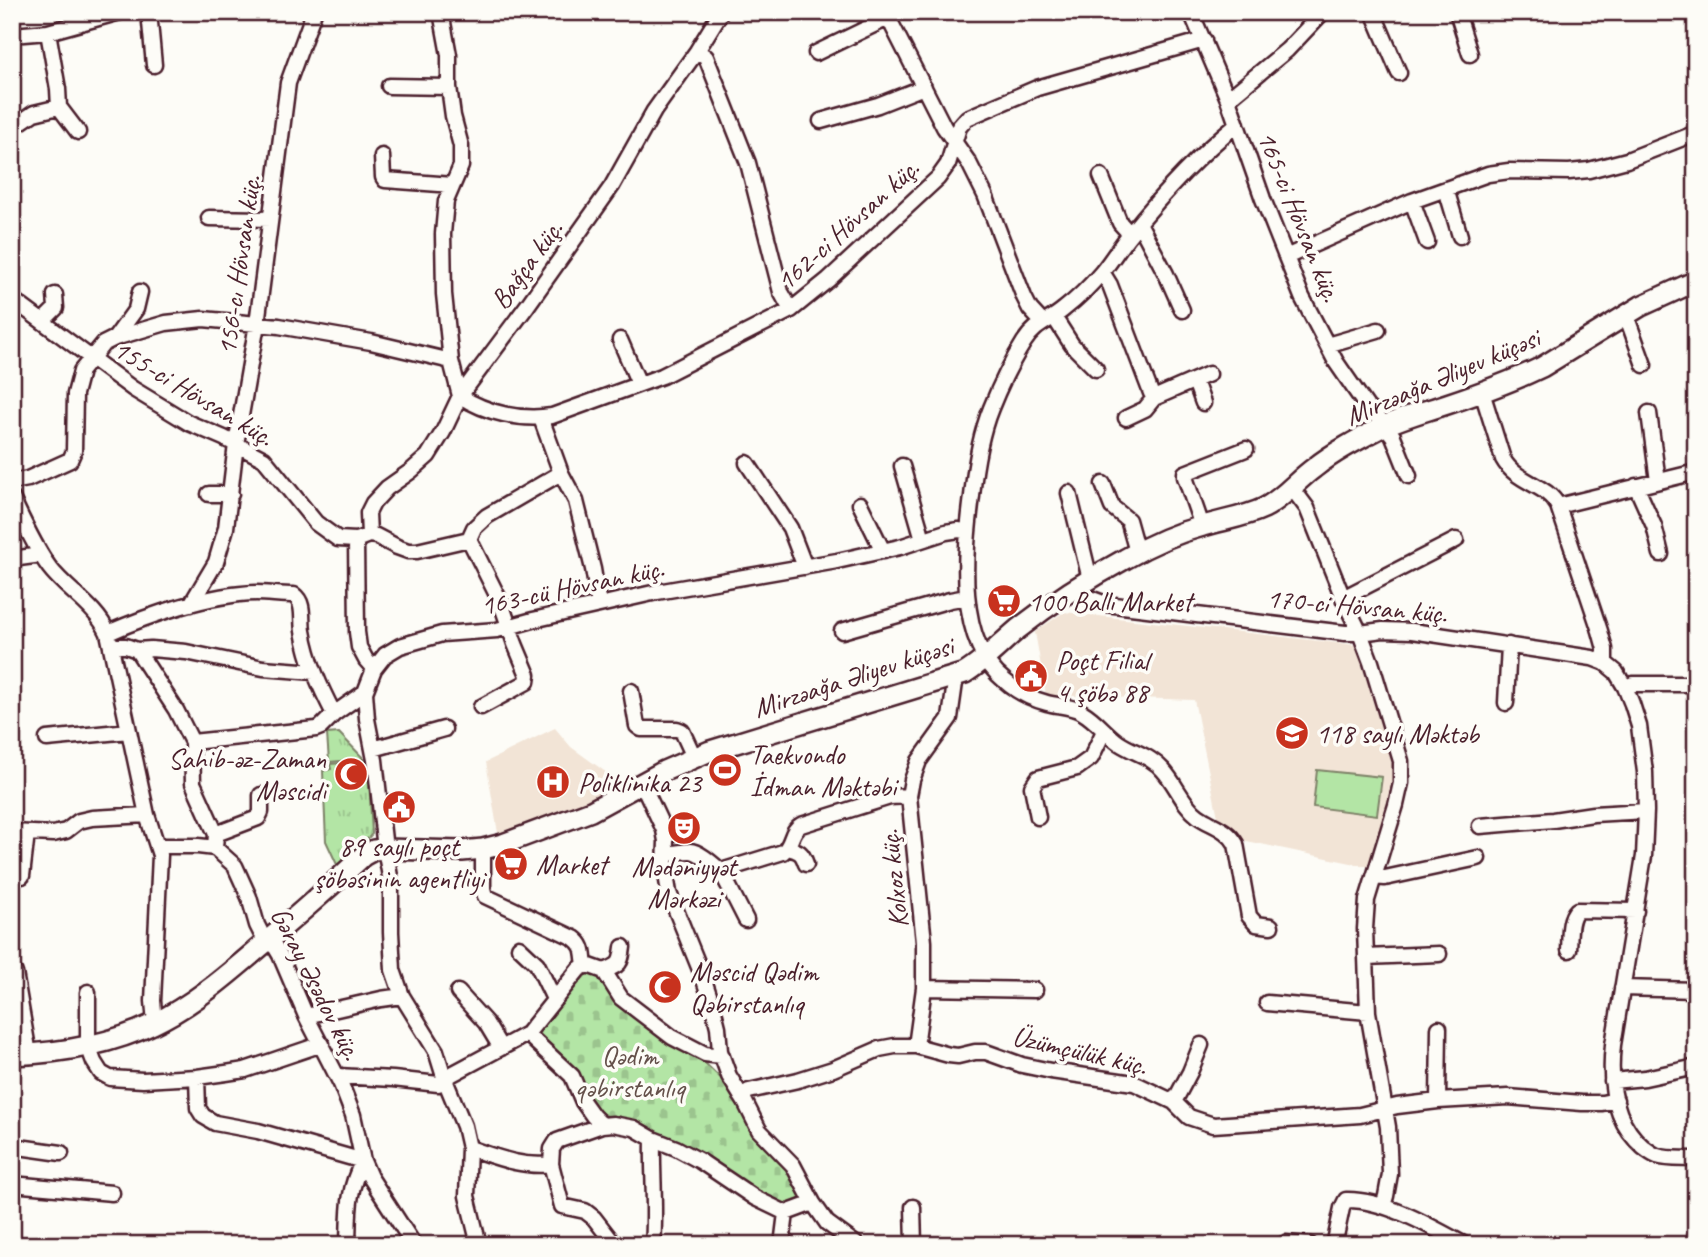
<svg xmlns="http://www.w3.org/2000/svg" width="1708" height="1257" viewBox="0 0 1708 1257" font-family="Caveat,sans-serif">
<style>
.built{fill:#f2e4d6}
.grass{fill:url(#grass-tufts);stroke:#7e8268;stroke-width:2}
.cemetery{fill:url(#cemetery-stones);stroke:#7e8268;stroke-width:2}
.garden{fill:#b3e5a5;stroke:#7e8268;stroke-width:2}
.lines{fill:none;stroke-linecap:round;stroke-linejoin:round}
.street-casing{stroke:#4a1f2b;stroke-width:19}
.secondary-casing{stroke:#4a1f2b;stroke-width:24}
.street{stroke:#fdfcf7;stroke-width:14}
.secondary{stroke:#fdfcf7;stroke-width:19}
.labels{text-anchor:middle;stroke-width:7;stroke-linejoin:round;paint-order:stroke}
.street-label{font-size:28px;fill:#4a1f2b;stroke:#fdfcf7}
.poi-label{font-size:28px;fill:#4a1f2b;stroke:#fdfcf7;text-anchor:start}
.park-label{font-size:28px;fill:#64504a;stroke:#fdfcf7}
</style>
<defs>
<pattern id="grass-tufts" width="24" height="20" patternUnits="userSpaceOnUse" patternTransform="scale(1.75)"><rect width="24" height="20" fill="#b3e5a5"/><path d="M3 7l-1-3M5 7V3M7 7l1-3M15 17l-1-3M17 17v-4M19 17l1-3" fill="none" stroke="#9bc48e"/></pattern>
<pattern id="cemetery-stones" width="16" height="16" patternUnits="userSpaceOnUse" patternTransform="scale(1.75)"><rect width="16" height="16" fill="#b3e5a5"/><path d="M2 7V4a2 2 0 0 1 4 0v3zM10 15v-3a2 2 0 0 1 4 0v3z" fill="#9bc48e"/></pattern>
</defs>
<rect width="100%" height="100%" fill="#fdfcf7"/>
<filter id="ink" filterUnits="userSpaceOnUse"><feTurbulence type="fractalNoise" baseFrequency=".0143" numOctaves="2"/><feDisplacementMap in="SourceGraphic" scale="14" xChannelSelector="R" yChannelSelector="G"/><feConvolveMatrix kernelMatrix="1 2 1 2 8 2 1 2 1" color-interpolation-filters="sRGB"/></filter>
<g filter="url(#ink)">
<path class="built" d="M1064,612L1356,645L1393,767L1395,783L1393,797L1370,867L1242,840L1218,817L1194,700L1046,695L1035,632Z
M555,728L571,747L614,778L621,787L585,806L499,839L486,762Z"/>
<path class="grass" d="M339,733L364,759L329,762L327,734Z
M368,761L372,834L339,869L326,841L323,771L331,769L330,764Z"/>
<path class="cemetery" d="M589,971L602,975L611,997L616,1004L706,1064L728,1085L759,1141L791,1167L802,1190L798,1203L787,1207L597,1111L538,1037L539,1028L584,972Z"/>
<path class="garden" d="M1317,770L1382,777L1377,815L1313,807Z"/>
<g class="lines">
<g class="street-casing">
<path id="street" d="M149,12L154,65
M441,12L449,55V87L453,116L461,146V166L446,201L443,234L444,294L451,361L460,396C486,413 521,421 552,416L662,376L791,310L828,280L938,178L948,164L959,127L967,118L1037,88L1204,40
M1191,12L1228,99L1263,199L1302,297L1336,362L1367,407L1380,419L1393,436L1409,476
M1373,12L1399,73
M1457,12L1470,54
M48,32L58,89L59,107L78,132
M12,35L48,32L120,12
M697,51L706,57L748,163L781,292L791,310
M816,53L882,21H888L892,25L944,127L969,163L985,195L1024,297L1030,309L1042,322
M389,86L449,87
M1228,99L1287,50L1323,12
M821,121L878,105L924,87
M1237,124C1196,157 1163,193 1130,234C1120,246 1112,260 1102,272C1091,285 1077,299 1064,309C1049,322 1036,323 1024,342C1012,361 999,388 991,408C980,435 975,467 972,496C965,552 955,641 1005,681C1016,691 1032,699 1047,703C1058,706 1072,706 1082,712C1096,720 1106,734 1119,743C1134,753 1151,756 1163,770C1176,784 1183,805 1198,816C1212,826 1227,828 1236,844L1249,916L1256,924L1271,926
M12,128L34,113L59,107
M382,156L383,177L385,180L453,185
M1101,176L1120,223L1130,234
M1446,189L1460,236
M1412,201L1427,242
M209,218L270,219
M1139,223L1166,274L1182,310
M1286,257L1412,201L1488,174L1509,171L1569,172L1589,170L1627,160L1696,133
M1102,272L1110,285L1151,393L1154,398L1209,374
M12,299L133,389L189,423L224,438L264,459L316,523L338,539L356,540L369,535L376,536L397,547L408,551H417L469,539L474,528L487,516L561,473
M1626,315L1644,365
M1054,317L1072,345L1096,369
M43,321L56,308L55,295
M115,338L136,309L140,292
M620,340L639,384
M1327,345L1378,330
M1195,381L1203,403
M1482,392L1503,459C1516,483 1547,484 1558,506L1600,631L1605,649V663
M1649,413L1658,481
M541,418L561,473L576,501L593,569L599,605
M1126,418L1145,409L1154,398
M747,463L790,528L805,567
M902,466L923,539
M12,482L28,479L70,460L74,451L75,394L81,371L103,344L115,338L166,323L203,319L279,326L371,342L451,361
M1103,484L1112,507L1128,520L1137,552
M1636,486L1654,526L1661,554
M1292,488L1307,508L1343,598L1360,633L1371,662L1401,761V783L1396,805L1367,900L1365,929L1368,1012L1388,1127L1390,1174L1386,1196L1383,1206
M1069,493L1090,579
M209,494H231
M12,498C23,521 34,546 49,567C67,591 95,605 108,633L147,815L160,855L153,1001L155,1023
M860,504L883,551
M1558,506L1696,472
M1202,526L1185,477V473L1246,449
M369,535L368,513L373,503L387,488L411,471L428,456L443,432L460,396L527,306L612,186L654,111L697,51L721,12
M469,539L501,603L515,644L528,675L527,682L481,707
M356,540L357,632L359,647L366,660L374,669
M12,559L41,555
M1075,589L1087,597L1106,604L1345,633H1360L1383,630L1412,631L1592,658L1605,663L1616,672L1625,687L1632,704L1639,726L1645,772L1646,811L1644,856L1613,1045C1609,1082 1614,1122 1643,1147C1648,1151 1652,1154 1657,1156C1669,1160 1683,1158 1696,1159
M1343,598L1456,540
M191,604L216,562L226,528L236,444L257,324L288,83L314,12
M842,631L950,600L967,597
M108,633C149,615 210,594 256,593C268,593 281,595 294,595C305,603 301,619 303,631C308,661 320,687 334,714
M111,646H126L137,650L151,649L186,652L263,668L314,672
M137,650L176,710L192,742L193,783L216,834L215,848
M1625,687L1633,684H1696
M631,691L637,726L641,729H677L682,731L694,757
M1506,703L1509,645
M47,739L129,731
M192,742L316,729L321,727L334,714L365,692
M373,749L444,729
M642,783L664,830L666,841L665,868L669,893L703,977L713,1007L718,1027L720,1051L729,1076L745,1102L759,1130L793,1165L813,1203L827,1223L857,1245
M1038,817L1032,787L1038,778L1077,768L1091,758L1104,731
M1480,826L1553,820L1593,814L1646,811
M12,832L53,834L66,831L79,821L92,818L147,815
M216,834L258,818L261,812V795
M158,846H198L215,848L235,866L249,897L257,925L261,933L274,945L280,955L306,1016L341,1084L353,1115L363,1161L370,1177L414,1245
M788,848C799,851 802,852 806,864
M483,849V889L485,896L574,938C585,946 583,953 585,966
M666,854C674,854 682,851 690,851C699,851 714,865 721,871L783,852C793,844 790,831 801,825L890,797L909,796
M721,871L746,920
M22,876L27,833
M1374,877L1385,878L1478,858
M519,947L537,964L554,999
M1569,950C1570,938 1568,919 1577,910L1636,911
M1366,957L1439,954
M604,971C620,965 621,964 623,947
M15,973L29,1054
M924,988L1035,990
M1622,988L1696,990
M88,992V1046L94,1062L101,1073L110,1078L143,1080L197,1077L226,1073L245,1070L322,1044
M458,992L486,1023L501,1048
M1267,1003L1368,1012
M306,1016L381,999L402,996
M527,1034L572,1076L583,1102L593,1116L602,1125
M916,1046L924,988V942L909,796L912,780L919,761L950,718L956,676
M338,1076L393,1079L438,1084L452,1074L527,1034L579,969L585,966H590L604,971L621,998L672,1037L705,1054L721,1056
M197,1077L198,1108L203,1116L215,1123L258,1131L363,1161
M1612,1081L1645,1078L1696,1067
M741,1096L749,1091L798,1080L833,1069L879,1049L895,1046H916L949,1055L958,1056L975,1052H986L1022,1065L1051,1071L1134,1083L1174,1102L1189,1117L1213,1125L1360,1115L1397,1106L1438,1101L1508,1097L1582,1103H1602L1616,1100
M1438,1101L1439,1028
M1174,1102L1190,1072L1201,1045
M653,1139C652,1174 656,1209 653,1245
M12,1146L61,1153
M469,1148L467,1196L479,1245
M551,1164L562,1206L585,1211L594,1218L615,1245
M12,1184L112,1193
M913,1207L914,1245
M786,1213L813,1203
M348,1245C349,1212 347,1191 363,1161
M782,1245L786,1213L755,1198L700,1161L676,1148L653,1139L634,1128L613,1124L602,1125L557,1141L552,1149L551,1164C523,1168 496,1157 469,1148L464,1126L445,1080L436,1051L402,996L393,970L391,932V882L385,849L375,760L367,719L365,692L374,669L385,655L400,646L442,634L497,630L533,620L657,592L837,561L900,547L946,532L959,530L967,532
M1282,1245L1286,1243L1310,1245
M1332,1245L1335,1241L1342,1208L1346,1200C1384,1199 1432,1227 1465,1245"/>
</g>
<g class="secondary-casing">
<path id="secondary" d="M12,1055C60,1053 110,1045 153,1024C195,1004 231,972 266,942C299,914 331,886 363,856L374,850L385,849L462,851L483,849L503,844L591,811L664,771L710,751L965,673C985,661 1000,644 1018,629C1051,603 1088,579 1125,559C1149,545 1176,533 1203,526C1223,520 1245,517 1264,508C1284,498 1296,481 1314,468C1334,452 1359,439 1382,427C1403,417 1426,411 1447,404C1480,393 1511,382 1542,367L1641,306L1696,281"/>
</g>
<use href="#street" class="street"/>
<use href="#secondary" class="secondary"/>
</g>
</g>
<defs>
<g id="supermarket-disc" transform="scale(1.75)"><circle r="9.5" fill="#c8321e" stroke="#fdfcf7"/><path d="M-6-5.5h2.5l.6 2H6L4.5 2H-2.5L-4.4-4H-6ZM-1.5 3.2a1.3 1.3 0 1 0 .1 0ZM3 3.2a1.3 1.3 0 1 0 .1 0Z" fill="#fff"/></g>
<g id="civic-disc" transform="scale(1.75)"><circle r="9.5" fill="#c8321e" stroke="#fdfcf7"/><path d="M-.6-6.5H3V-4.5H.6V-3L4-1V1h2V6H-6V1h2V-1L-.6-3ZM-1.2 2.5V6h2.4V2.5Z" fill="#fff"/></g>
<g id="school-disc" transform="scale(1.75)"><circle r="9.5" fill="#c8321e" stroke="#fdfcf7"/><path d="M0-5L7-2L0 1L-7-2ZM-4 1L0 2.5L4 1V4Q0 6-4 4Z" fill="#fff"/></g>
<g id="stadium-disc" transform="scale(1.75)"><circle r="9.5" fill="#c8321e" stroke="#fdfcf7"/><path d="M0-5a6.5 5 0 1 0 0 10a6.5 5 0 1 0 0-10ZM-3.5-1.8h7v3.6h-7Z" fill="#fff"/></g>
<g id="mosque-disc" transform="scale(1.75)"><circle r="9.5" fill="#c8321e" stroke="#fdfcf7"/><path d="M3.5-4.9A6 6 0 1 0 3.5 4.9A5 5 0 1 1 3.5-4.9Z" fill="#fff"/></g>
<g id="hospital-disc" transform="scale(1.75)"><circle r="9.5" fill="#c8321e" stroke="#fdfcf7"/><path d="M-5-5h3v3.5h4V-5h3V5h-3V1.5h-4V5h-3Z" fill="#fff"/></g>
<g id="theatre-disc" transform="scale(1.75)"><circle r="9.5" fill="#c8321e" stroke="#fdfcf7"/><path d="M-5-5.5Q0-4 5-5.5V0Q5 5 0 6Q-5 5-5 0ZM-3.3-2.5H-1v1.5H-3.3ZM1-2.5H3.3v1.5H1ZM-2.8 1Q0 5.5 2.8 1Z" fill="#fff"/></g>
</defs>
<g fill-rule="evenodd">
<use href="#supermarket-disc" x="1004" y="601"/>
<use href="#civic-disc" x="1031" y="676"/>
<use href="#school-disc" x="1292" y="733"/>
<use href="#stadium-disc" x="725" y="770"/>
<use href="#mosque-disc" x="351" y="774"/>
<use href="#hospital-disc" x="553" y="782"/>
<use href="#civic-disc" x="399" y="807"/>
<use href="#theatre-disc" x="684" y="828"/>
<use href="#supermarket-disc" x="511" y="864"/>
<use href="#mosque-disc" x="665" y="987"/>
</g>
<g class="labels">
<g class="street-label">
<text transform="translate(1300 216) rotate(68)" y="10">165-ci Hövsan küç.</text>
<text transform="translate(847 224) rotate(-42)" y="10">162-ci Hövsan küç.</text>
<text transform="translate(526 264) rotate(-54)" y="10">Bağça küç.</text>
<text transform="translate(238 265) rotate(-82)" y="10">156-cı Hövsan küç.</text>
<text transform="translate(1442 376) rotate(-23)" y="10">Mirzəağa Əliyev küçəsi</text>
<text transform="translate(194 392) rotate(31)" y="10">155-ci Hövsan küç.</text>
<text transform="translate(572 586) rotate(-12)" y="10">163-cü Hövsan küç.</text>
<text transform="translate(1357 605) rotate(5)" y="10">170-ci Hövsan küç.</text>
<text transform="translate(853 676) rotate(-18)" y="10">Mirzəağa Əliyev küçəsi</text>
<text transform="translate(893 879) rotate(-96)" y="10">Kolxoz küç.</text>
<text transform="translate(317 983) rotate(63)" y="10">Gəray Əsədov küç.</text>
<text transform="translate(1080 1050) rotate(13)" y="10">Üzümçülük küç.</text>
</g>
<g class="poi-label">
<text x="1028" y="611">100 Ballı Market</text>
<text x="1056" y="670">Poçt Filial<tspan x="1056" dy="32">4 şöbə 88</tspan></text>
<text x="1316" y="743">118 saylı Məktəb</text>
<text x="750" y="764">Taekvondo<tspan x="750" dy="32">İdman Məktəbi</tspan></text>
<text x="326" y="768" text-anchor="end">Sahib-əz-Zaman<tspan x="326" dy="32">Məscidi</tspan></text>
<text x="578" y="792">Poliklinika 23</text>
<text x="399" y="856" text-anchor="middle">89 saylı poçt<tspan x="399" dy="32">şöbəsinin agentliyi</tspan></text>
<text x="536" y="874">Market</text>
<text x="684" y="876" text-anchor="middle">Mədəniyyət<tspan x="684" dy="32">Mərkəzi</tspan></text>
<text x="690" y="981">Məscid Qədim<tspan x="690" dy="32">Qəbirstanlıq</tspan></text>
</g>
<g class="park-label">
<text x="630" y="1065">Qədim<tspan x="630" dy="32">qəbirstanlıq</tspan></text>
</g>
</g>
<rect width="1708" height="1257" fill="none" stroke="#fdfcf7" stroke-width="42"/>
<rect x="21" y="21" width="1666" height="1215" fill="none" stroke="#4a1f2b" stroke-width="2.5" filter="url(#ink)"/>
</svg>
